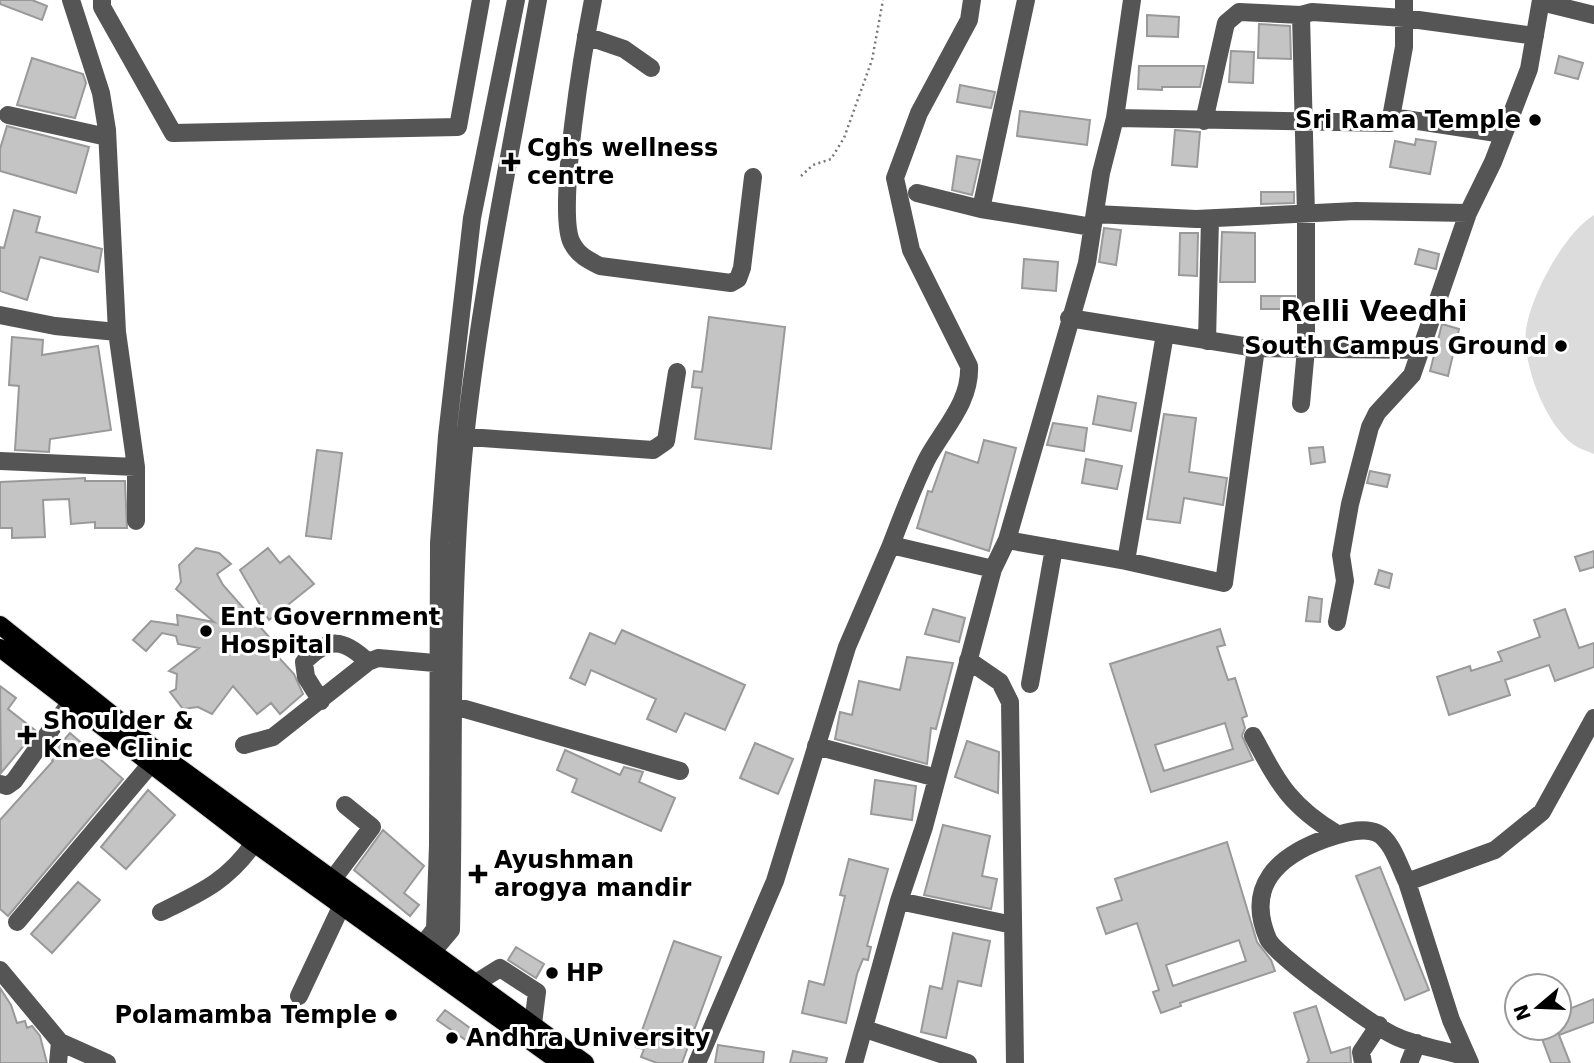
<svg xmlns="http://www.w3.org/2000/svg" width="1594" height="1063" viewBox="0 0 1594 1063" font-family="'DejaVu Sans',sans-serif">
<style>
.green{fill:#dcdcdc}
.building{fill:#c4c4c4;stroke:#999;stroke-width:2;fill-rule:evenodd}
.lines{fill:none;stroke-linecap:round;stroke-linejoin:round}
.major-casing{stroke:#dbdbdb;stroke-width:20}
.path{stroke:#777;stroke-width:2.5;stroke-dasharray:2 3.5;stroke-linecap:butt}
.minor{stroke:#555;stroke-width:18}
.major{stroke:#000;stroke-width:18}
.poi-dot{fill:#000;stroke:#fff;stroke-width:2.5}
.labels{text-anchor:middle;stroke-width:6;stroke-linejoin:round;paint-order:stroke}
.poi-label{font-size:24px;font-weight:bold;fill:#000;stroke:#fff;text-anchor:start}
.quarter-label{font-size:28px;font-weight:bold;fill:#000;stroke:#fff}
</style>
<rect width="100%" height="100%" fill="#fff"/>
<path class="green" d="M1594,215V454C1588,451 1580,449 1574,445C1545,425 1519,358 1527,324C1534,290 1565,233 1594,215Z"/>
<path class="building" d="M0,0H32L47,6L42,20L0,4Z
M1147,15L1179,17L1178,37L1147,36Z
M1259,24L1290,26L1291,59L1258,58Z
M1231,51L1254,52L1253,83L1229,82Z
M1559,56L1583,63L1578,79L1555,73Z
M32,58L83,74L86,83L75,118L17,105Z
M1139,66H1204V67L1200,87H1162V90L1138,89Z
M960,85L995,92L991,108L957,102Z
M1020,111L1090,120L1087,145L1017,136Z
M7,126L89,147L76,193L0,171V149Z
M1175,130L1200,132L1197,167L1172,165Z
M1416,139L1436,142L1430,174L1390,167L1395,141L1415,145Z
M957,156L980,160L972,195L952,190Z
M1261,192H1294V203L1261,204Z
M14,210L40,217L36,232L102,249L98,272L40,257L27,300L0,291V247L4,248Z
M1104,228L1121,230L1116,265L1099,262Z
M1222,232L1255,233V282H1220Z
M1180,233H1198L1197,276L1179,275Z
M1419,249L1439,254L1436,269L1415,264Z
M1024,259L1058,262L1056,291L1022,288Z
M1261,296H1295V309H1261Z
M709,317L785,327L771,449L695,439L702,388L692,387L694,371L702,372Z
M1442,324L1459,329L1448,376L1430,371Z
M12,337L43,340L42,355L98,346L111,430L50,439L49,452L15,450L19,386L9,385Z
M1098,396L1136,403L1131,431L1093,424Z
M1164,414L1196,418L1189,472L1227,478L1223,505L1184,498L1180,523L1147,519Z
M1053,423L1087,428L1084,451L1047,445Z
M984,440L1016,448L989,551L917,528L928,491L932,492L946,452L978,463Z
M1323,447L1325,462L1311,464L1309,448Z
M317,450L342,453L331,539L306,536Z
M1086,459L1122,466L1117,489L1082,483Z
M1370,471L1390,475L1387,487L1367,483Z
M85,478V481H125L127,528H95V522L71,524L69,499L43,500L45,537L12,538V528H0V482Z
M196,548L219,553L231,564L217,574L223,585L269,637V647L294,674L303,694L280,714L271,703L257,714L233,686L212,714L198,707L183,709L170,692L176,689L177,674L169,671L199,648L178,644L176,636L162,633L146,651L133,640L151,621L178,625L177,615L214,622L176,589L181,582L179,565Z
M268,548L280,563L289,556L314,584L269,620L240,570Z
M1594,551V567L1580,571L1575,557Z
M1379,570L1392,574L1389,588L1375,584Z
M1309,597L1322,599L1320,622L1306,621Z
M933,609L965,618L959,642L925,634Z
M1565,609L1579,648L1594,643V667L1555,681L1549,665L1505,680L1510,695L1449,715L1437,677L1470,666L1471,671L1502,661L1498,652L1540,637L1534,620Z
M1220,629L1225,645L1217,647L1228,680L1235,678L1247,716L1242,718L1245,728L1242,736L1253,760L1151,792L1110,664ZM1225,723L1233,749L1164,771L1155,745Z
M622,630L745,685L725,730L685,713L676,732L647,719L656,699L591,670L585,685L570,678L590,633L615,644Z
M907,657L953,663L936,729L931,728L927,764L835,739L840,712L852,715L859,681L900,690Z
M0,686L16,698L8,709L36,731L1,773Z
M70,733L123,779L8,916L0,909V820L53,761L47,755L54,745L57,748Z
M967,741L999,752L998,793L955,777Z
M755,743L793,759L778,794L740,778Z
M565,750L620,775L624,767L643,772L639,782L675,798L661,831L572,792L577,779L557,770Z
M875,780L916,786L912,820L871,814Z
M148,790L175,815L126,869L101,847Z
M943,825L990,836L982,876L997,879L991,909L924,895Z
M383,830L424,866L404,893L419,905L410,916L354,870Z
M1227,842L1257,942L1271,960L1275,971L1180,1003L1181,1006L1161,1013L1153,992L1159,990L1137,923L1106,934L1097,908L1122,900L1115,879ZM1239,940L1246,961L1173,986L1166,965Z
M849,859L888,869L867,946L871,947L868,960L863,959L857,974L846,1023L802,1013L809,981L824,985L845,896L840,895Z
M1380,867L1429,990L1405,1000L1356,876Z
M78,882L100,900L52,953L31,934Z
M953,933L990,941L981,986L958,981L946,1038L921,1032L930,986L942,989Z
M674,941L721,957L682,1063H657L641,1057L644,1049L636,1047Z
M516,947L544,964L536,978L508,960Z
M0,988L11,1005L17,1023L25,1021L27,1028L32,1026L40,1036L47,1063H0Z
M1594,999V1022L1559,1035L1570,1063H1551L1538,1028H1556L1559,1035V1013Z
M1316,1006L1331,1053L1350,1047L1351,1063H1307L1309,1060L1294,1013Z
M445,1010L477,1033L470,1043L437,1020Z
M718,1045L764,1052L763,1063H715Z
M793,1051L827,1058L826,1063H790Z"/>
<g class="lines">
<g class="major-casing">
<path id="major" d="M0,625L170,761L585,1063
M0,648L254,843L561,1063"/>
</g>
<path class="path" d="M801,176L813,165L831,159L844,138L872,60L883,0"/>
<path class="minor" d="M71,0L101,93L107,130L117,332L136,467V521
M102,0V7L173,133L458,127L481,0
M593,0C585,40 555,213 572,243C578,255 588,260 600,266L731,283L738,279L742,268L753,177
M1541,2L1594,15
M586,36L624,49L651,68
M8,115L107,137
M1392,117L1503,134
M1115,118L1390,123L1404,47V0
M1204,121L1226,23L1239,12L1301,15
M917,193L981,209L1092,227
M981,209L1026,0
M1095,214L1196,219L1356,211L1468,213
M0,315L55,326L117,332
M1207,341L1210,219
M1256,348L1420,350
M1301,404L1306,349V215L1301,15L1312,12L1404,18L1535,36
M454,436L653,450L666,441L677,372
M0,461L136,467
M1007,540L1126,561L1224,583L1256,348L1069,318
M891,545C902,516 913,487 927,459C943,429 971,402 969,366L911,250L895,178L919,113L969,20L972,0
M1126,561L1165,334
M1337,622L1345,581L1341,555L1350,504L1370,427L1377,413L1412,375L1468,213L1493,162L1529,69L1541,0
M968,660L1000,682L1010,702L1015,1063
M1030,684L1054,548
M321,701L306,677L304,662C329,637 343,638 368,662
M444,707L465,709L680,771
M1253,736C1279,784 1289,805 1337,834
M244,745L273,737L368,662L378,658L446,664
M816,746L937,778
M0,784L7,786L14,781L70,703
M333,879L372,827L345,805
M1407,882C1400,868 1392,840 1377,833C1362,826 1339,834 1325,839C1278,856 1245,886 1268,939C1275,955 1375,1027 1395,1036C1416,1046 1444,1050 1467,1057
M899,901L1013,925
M161,912C200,893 228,881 254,843
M17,922L150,765
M415,955L435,929L438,845L439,543L447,436L472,218L516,0
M423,963L451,930C455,766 448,601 465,438C481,291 512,146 538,0
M0,970L60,1042L107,1063
M476,983L500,968L537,992L533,1024
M299,996L341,907
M865,1029L968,1063
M58,1063L60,1042
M697,1063L775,881L847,647L891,545L993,569
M854,1063L899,901L924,827L993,569L1007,540L1087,263L1101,173L1115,118L1132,0
M1363,1063L1361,1052L1379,1025
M1409,1063L1417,1043
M1470,1063L1451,1020L1407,882L1495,850L1542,812L1594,718"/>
<use href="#major" class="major"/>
</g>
<g class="poi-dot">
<circle cx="1535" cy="120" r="7"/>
<path d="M507.5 151.5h7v7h7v7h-7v7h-7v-7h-7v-7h7z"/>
<circle cx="1561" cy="346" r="7"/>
<circle cx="206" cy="631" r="7"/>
<path d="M23.5 724.5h7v7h7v7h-7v7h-7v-7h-7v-7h7z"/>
<path d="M474.5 863.5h7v7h7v7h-7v7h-7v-7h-7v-7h7z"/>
<circle cx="552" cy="973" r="7"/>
<circle cx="391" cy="1015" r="7"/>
<circle cx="452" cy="1038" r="7"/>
</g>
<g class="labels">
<g class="poi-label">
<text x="1521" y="128" text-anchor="end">Sri Rama Temple</text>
<text x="527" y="156">Cghs wellness<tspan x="527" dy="28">centre</tspan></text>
<text x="1547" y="354" text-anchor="end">South Campus Ground</text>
<text x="220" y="625">Ent Government<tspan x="220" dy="28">Hospital</tspan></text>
<text x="43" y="729">Shoulder &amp;<tspan x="43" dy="28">Knee Clinic</tspan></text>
<text x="494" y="868">Ayushman<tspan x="494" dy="28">arogya mandir</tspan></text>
<text x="566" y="981">HP</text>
<text x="377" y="1023" text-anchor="end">Polamamba Temple</text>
<text x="466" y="1046">Andhra University</text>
</g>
<g class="quarter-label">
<text x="1374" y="321">Relli Veedhi</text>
</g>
</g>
<g transform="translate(1538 1007) rotate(251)"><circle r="33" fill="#ffffff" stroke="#999999" stroke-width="2"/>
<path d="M0-5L12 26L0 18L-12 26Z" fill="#000000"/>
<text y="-10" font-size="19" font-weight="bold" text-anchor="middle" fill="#000000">N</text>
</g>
</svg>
